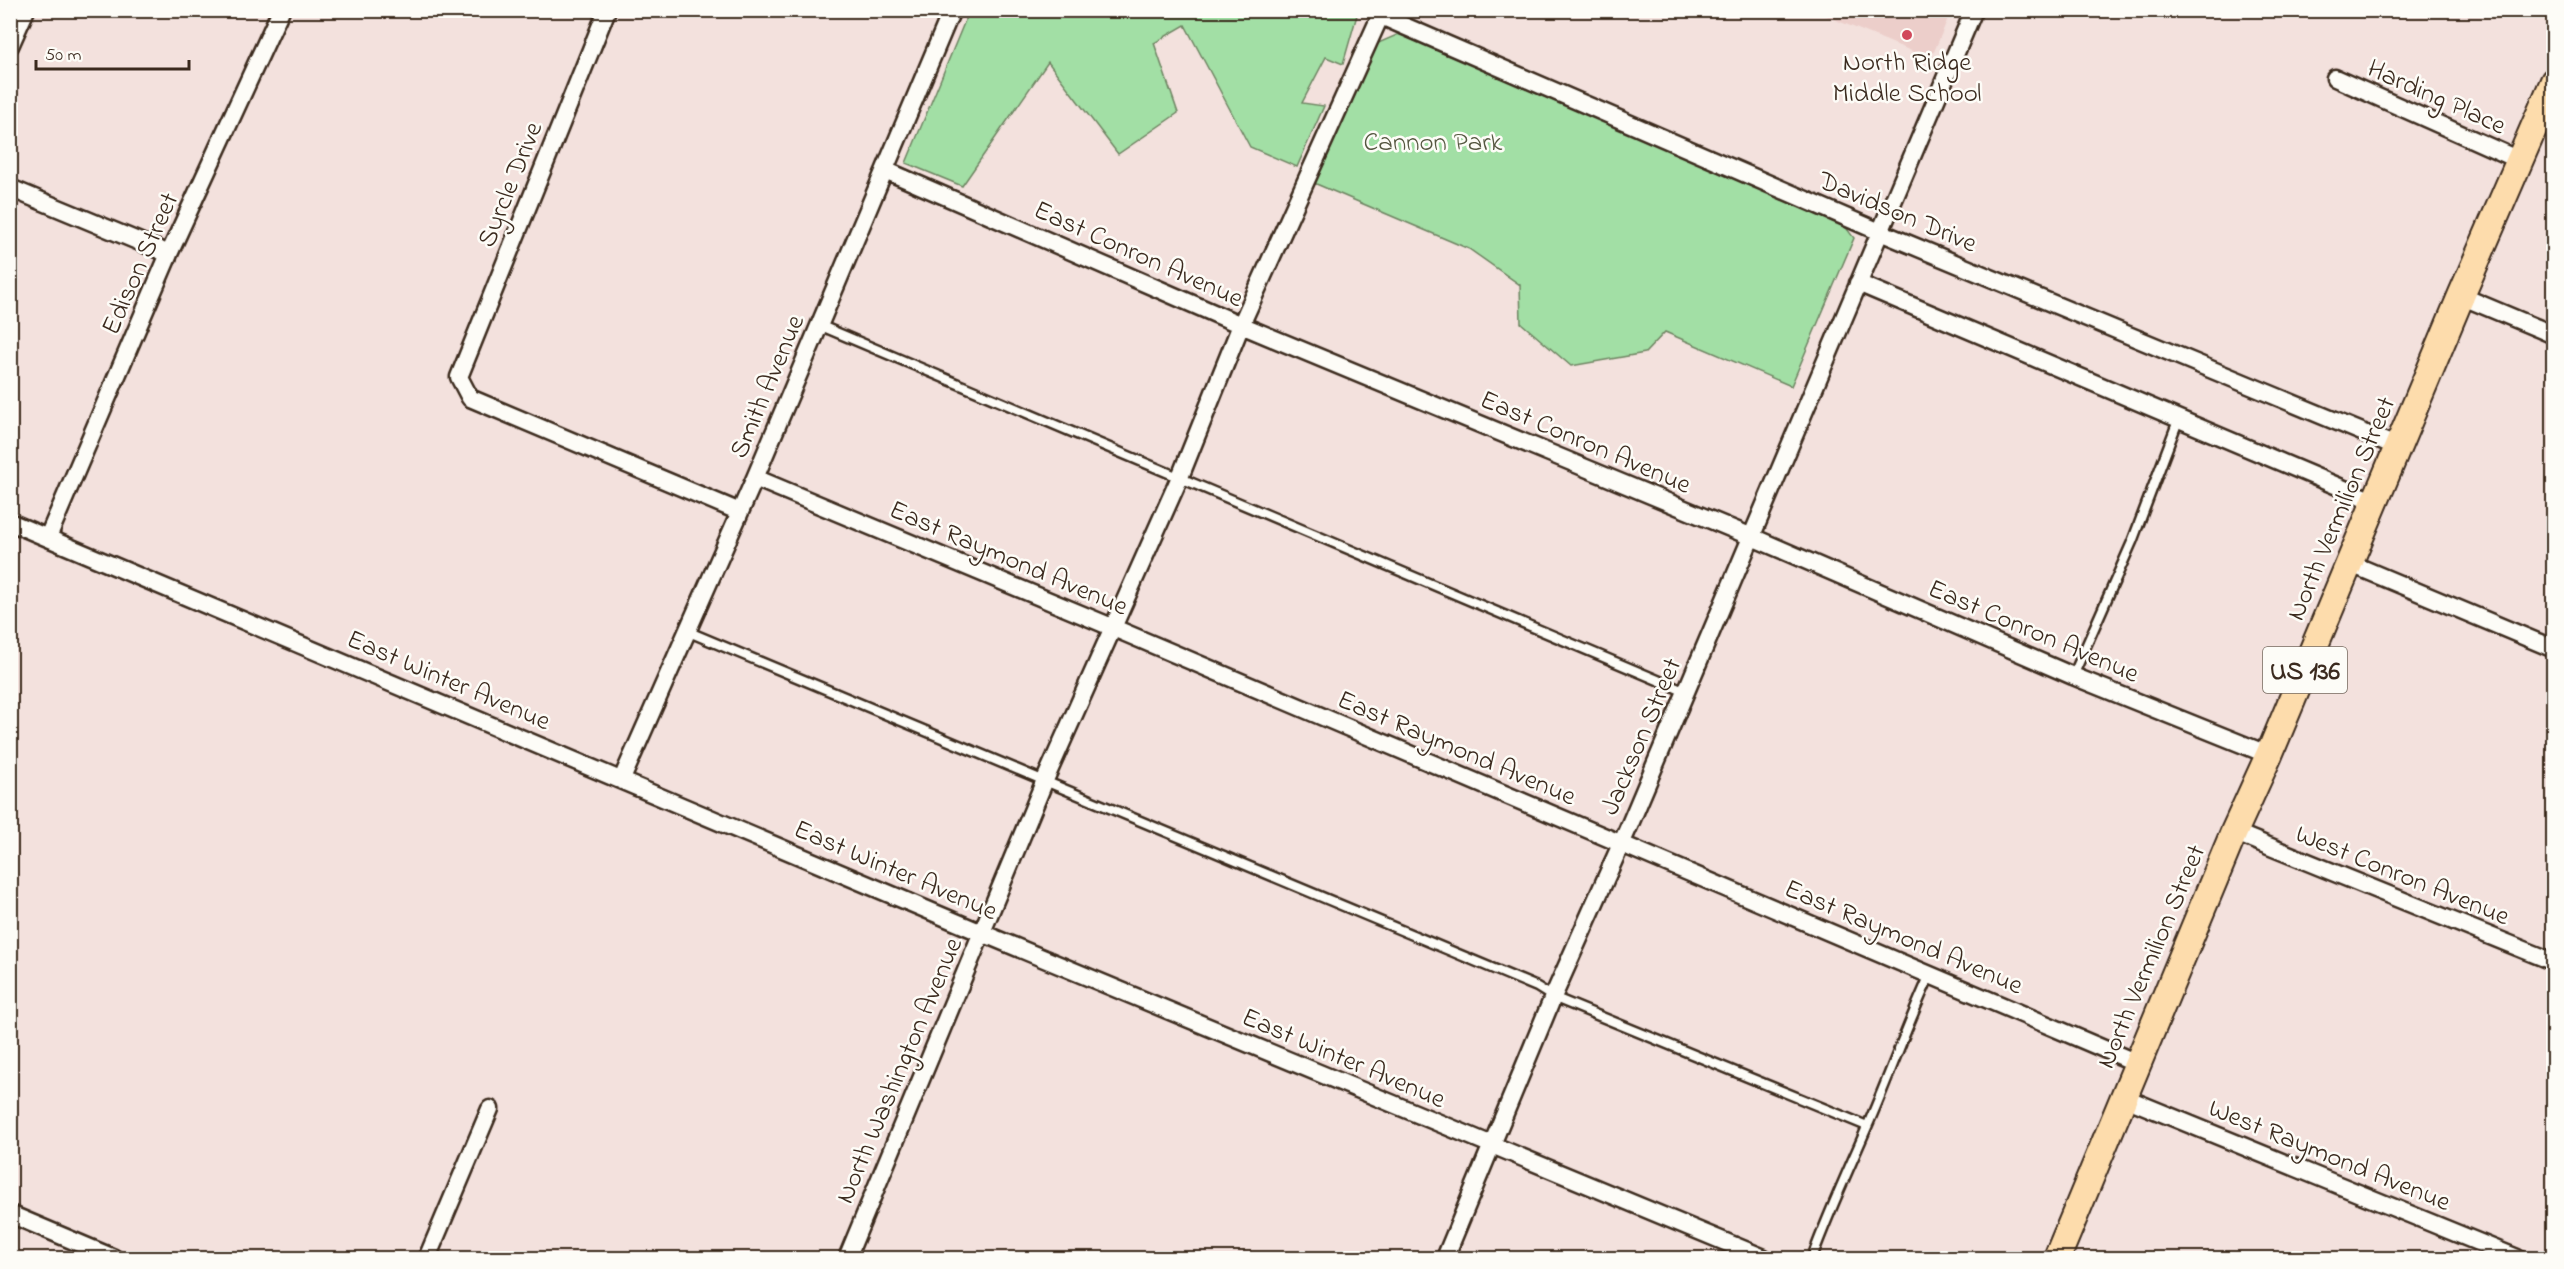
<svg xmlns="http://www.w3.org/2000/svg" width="2564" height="1269" viewBox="0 0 2564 1269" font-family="'Indie Flower',sans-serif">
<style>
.built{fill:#ecceca}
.green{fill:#a2dfa5;stroke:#6e8462;stroke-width:1.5}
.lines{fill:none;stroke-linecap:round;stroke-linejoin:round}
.lane-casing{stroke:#3b2a1e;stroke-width:13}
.street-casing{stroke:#3b2a1e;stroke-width:21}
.primary-casing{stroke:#3b2a1e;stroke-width:30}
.lane{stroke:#fdfcf7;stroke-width:8}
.street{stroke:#fdfcf7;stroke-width:16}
.primary{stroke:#fddcac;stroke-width:26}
.poi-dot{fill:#d1495b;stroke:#fdfcf7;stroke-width:2}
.labels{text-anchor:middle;stroke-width:5;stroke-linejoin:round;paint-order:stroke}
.shield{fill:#fdfcf7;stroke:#75695f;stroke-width:1.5}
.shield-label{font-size:26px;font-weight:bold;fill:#3b2a1e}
.poi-label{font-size:27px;fill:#3b2a1e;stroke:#fdfcf7}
.street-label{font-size:27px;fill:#3b2a1e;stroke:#fdfcf7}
.park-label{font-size:27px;fill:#555740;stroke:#fdfcf7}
</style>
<rect width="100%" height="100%" fill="#f3e1dd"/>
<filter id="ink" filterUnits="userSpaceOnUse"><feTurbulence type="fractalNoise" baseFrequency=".0167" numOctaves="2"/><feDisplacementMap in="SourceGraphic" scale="12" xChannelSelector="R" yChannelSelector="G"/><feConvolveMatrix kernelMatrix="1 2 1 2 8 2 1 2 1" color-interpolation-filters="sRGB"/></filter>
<g filter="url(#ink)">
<path class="built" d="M1814,11H1951L1931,59Z"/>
<path class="green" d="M1351,10L1357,15L1343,64L1326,57L1302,103L1324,106L1297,167L1250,147L1185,25L1154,43L1178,113L1118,154L1048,62L962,186L906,163L969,11Z
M1399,34L1844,225L1854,238L1791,386L1665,332L1645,353L1571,366L1521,323L1520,285L1469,249L1314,183L1376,44Z"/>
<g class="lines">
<g class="lane-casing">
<path id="lane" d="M819,325L1686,692
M689,632L1537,987L1553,997L1867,1126
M2073,676L2132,542L2179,418
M1812,1258C1828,1214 1848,1171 1867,1127C1889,1077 1907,1025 1930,975"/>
</g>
<g class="street-casing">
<path id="street" d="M607,10L459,377L470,398L740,512
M1381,16L1880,232L2398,447
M10,46L26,10
M2335,78L2519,160
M885,170L1241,325L1752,537L2073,676L2269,755
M10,188L169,254
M1858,283L2375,502
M2461,296L2554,335
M755,478L1102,623L2137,1063
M10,522L982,933L1764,1258
M48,537L169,254L281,10
M2349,563L2554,649
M622,779L755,478L952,10
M2234,832L2554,962
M2123,1097L2517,1258
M10,1214L114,1258
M427,1258L490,1109
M847,1258L1045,780L1180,477L1241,325L1383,10
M1445,1258L1553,997L1630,824L1974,10"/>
</g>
<g class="primary-casing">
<path id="primary" d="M2057,1258L2234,832L2269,755L2461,296L2554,81"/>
</g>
<use href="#lane" class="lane"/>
<use href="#street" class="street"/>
<use href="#primary" class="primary"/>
</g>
</g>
<circle class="poi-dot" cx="1907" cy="35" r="6"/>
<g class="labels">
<rect class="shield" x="2263" y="647" width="84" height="46" rx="4.5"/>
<g class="shield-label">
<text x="2305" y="679">US 136</text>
</g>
<g class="poi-label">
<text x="1907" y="70">North Ridge<tspan x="1907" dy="31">Middle School</tspan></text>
</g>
<g class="street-label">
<text transform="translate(2437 96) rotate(24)" y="9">Harding Place</text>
<text transform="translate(509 184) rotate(-68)" y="9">Syrcle Drive</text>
<text transform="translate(1898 211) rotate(23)" y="9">Davidson Drive</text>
<text transform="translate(1139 253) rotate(24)" y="9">East Conron Avenue</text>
<text transform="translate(139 263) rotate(-66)" y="9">Edison Street</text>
<text transform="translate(766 386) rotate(-67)" y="9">Smith Avenue</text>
<text transform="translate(1586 441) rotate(23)" y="9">East Conron Avenue</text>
<text transform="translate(2340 508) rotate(-67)" y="9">North Vermilion Street</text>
<text transform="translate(1009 557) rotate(23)" y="9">East Raymond Avenue</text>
<text transform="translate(2034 630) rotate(23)" y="9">East Conron Avenue</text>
<text transform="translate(449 679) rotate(23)" y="9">East Winter Avenue</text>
<text transform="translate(1640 736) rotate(-67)" y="9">Jackson Street</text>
<text transform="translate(1457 747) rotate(23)" y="9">East Raymond Avenue</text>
<text transform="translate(896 869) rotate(23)" y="9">East Winter Avenue</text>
<text transform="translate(2403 874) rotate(22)" y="9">West Conron Avenue</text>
<text transform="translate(1904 936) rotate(23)" y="9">East Raymond Avenue</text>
<text transform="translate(2150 956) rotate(-67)" y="9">North Vermilion Street</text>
<text transform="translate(1344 1057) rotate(23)" y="9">East Winter Avenue</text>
<text transform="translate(898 1070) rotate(-67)" y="9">North Washington Avenue</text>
<text transform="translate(2330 1154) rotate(22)" y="9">West Raymond Avenue</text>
</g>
<g class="park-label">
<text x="1433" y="150">Cannon Park</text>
</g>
</g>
<rect width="2564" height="1269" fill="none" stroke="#fdfcf7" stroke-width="36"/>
<rect x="18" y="18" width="2528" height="1233" fill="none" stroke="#3b2a1e" stroke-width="2" filter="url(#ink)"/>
<path d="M36 60v9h153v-9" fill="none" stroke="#3b2a1e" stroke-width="3"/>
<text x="45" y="60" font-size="18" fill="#3b2a1e" stroke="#fdfcf7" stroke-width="4.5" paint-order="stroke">50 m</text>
</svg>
